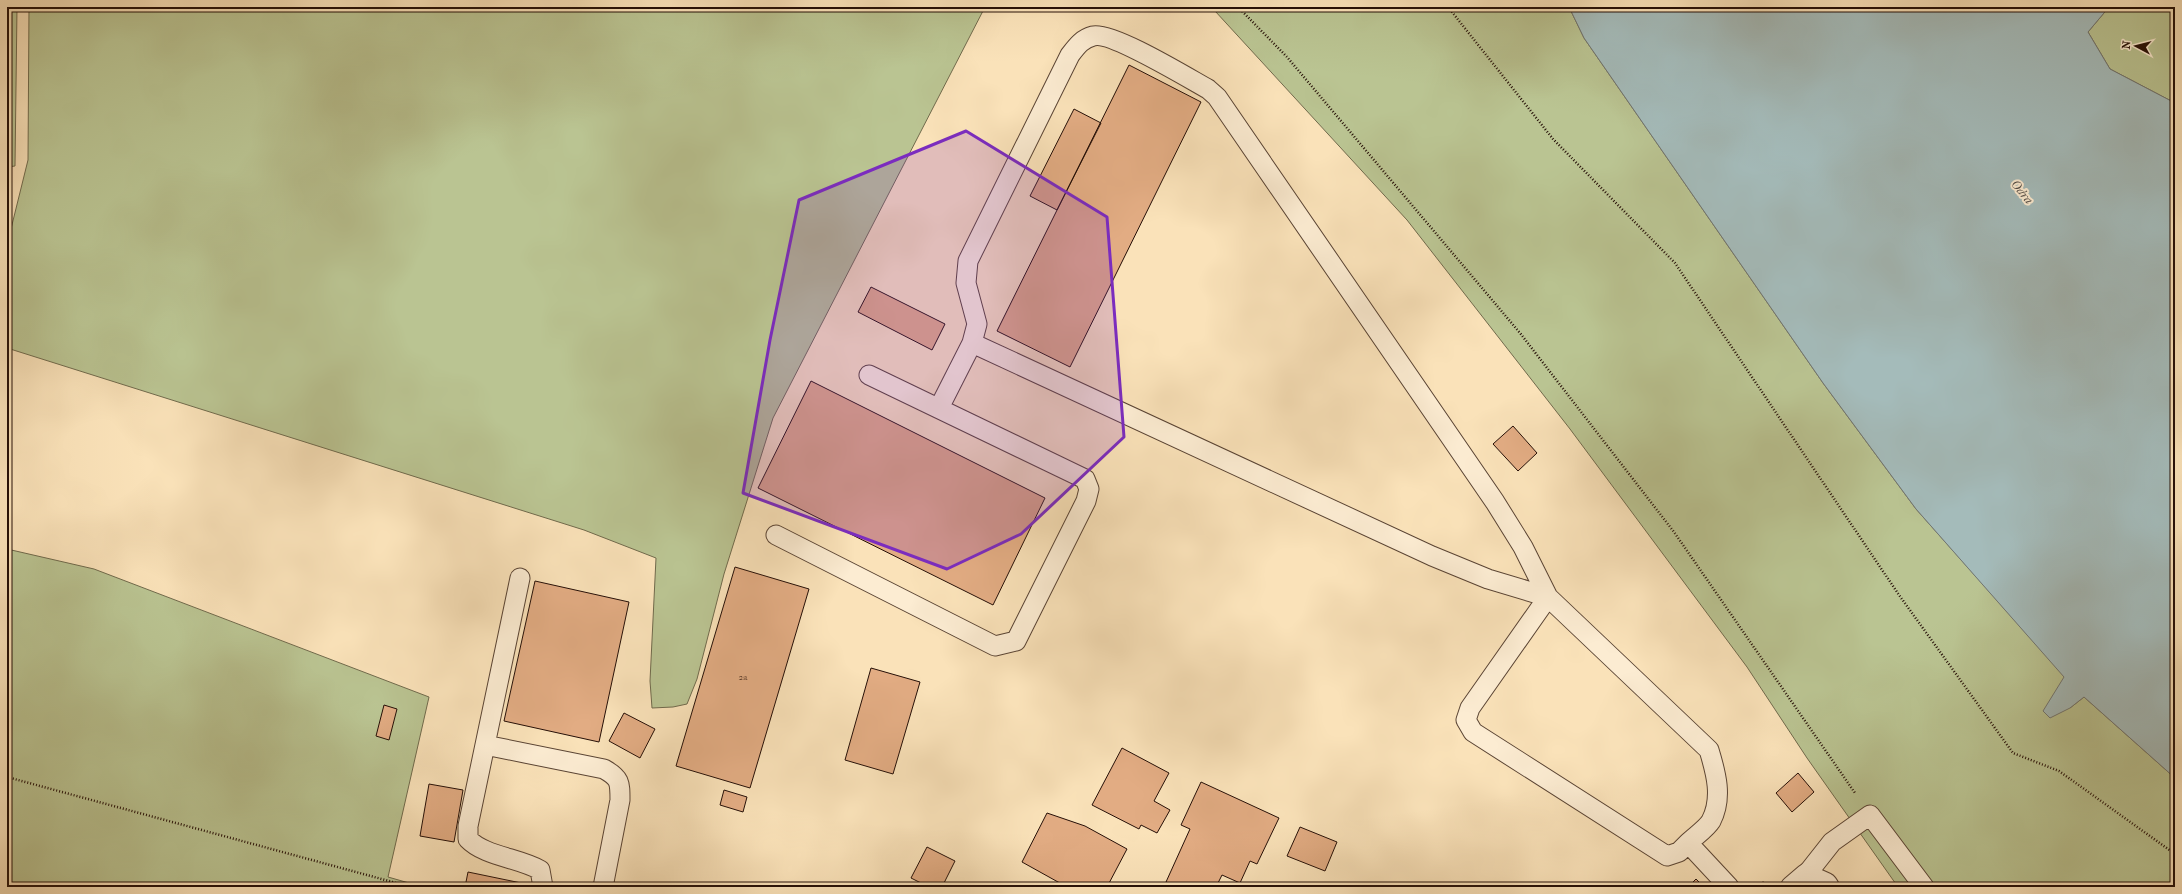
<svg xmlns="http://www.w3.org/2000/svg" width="2182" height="894" viewBox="0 0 2182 894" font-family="'IM FELL French Canon',serif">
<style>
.green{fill:#bac492;stroke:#706a4c}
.water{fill:#a4bbba;stroke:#717672}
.building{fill:#e2ac83;stroke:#250f07}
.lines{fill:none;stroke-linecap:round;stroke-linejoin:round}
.lane-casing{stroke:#5a4434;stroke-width:21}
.street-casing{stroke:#5a4434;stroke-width:24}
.path{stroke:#250f07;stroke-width:2.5;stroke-dasharray:1 2;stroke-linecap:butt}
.lane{stroke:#fcecd2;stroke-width:19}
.street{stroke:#fcecd2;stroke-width:22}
.marked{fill:#7b2cbf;fill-opacity:0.2;stroke:#7b2cbf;stroke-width:3;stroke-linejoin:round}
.labels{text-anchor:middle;stroke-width:4;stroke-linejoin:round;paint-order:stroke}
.number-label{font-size:9px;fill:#543626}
.water-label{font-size:12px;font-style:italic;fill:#514b46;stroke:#fcecd2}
</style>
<rect width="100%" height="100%" fill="#fae2b9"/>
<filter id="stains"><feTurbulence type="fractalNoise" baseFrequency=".005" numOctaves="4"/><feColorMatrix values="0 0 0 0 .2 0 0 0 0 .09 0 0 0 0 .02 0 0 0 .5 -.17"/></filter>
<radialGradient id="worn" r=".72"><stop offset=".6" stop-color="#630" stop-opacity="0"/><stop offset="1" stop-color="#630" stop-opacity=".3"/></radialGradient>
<path class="green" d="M7,7H17L15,166L7,167Z
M29,7H985L773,418L724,574L697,679L687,704L673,707L652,708L650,681L656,558L584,530L7,348V245L28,160Z
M1176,7H1569L1584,38L1823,383L1916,509L2065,677L2070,708L2084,697L2175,778V887H1898L1807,758L1747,667L1570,429L1407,220L1215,11L1179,10Z
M2109,7H2175V103L2110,69L2088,32Z
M7,549L94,569L429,697L388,877L423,887H7Z"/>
<path class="water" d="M1569,7H2109L2088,32L2110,69L2175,103V778L2084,697L2070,708L2050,718L2043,711L2064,677L1916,509L1823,383L1584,38Z"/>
<path class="building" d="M1129,65L1201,102L1070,367L997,331Z
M1074,109L1101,123L1057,210L1030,196Z
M871,287L945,324L932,350L858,312Z
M811,381L1045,498L993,605L758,488Z
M1513,426L1537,453L1518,471L1493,444Z
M735,567L809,589L750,788L676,766Z
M535,581L629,602L599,742L504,721Z
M871,668L920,682L893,774L845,760Z
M384,705L397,709L389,740L376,736Z
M624,713L655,729L640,758L609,741Z
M1122,748L1169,773L1154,801L1170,810L1157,833L1141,825L1139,829L1092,805Z
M1798,773L1814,792L1792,812L1776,793Z
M1201,782L1279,818L1257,864L1250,861L1240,883L1222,875L1216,887H1176L1166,882L1190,829L1181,825Z
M429,784L463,790L454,842L420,836Z
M724,790L747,797L743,812L720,805Z
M1047,813L1085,826L1127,849L1107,887H1067L1022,862Z
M1300,827L1337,842L1325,871L1287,856Z
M927,847L955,861L942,887H929L911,878Z
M468,872L526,884L525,887H465Z
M1696,879L1704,887H1688Z"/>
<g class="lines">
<g class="lane-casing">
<path id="lane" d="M972,343L1432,556L1488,579L1548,597L1470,708L1466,720L1473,732L1667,856L1679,852L1688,843
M939,408L972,343L977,324L966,283L968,261L1070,55C1077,46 1082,39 1093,36C1111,31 1188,78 1208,89L1217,97L1495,502L1523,547L1548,597L1709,750C1716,773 1723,798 1711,821C1706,829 1695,836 1688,843L1729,887
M776,535L995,646L1016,641L1086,501L1089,489L1085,479L869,375
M520,578L468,826V839C484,856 519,858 540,870L543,887
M485,745L604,769C620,778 620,782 620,800L603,887
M1806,875L1832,842L1870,815L1924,887"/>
</g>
<g class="street-casing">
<path id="street" d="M1792,887L1806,875L1826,884L1828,887"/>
</g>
<path class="path" d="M1238,7L1287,57L1520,333L1674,532L1855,793
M1448,7L1553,139L1675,263L1899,595L2013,753L2059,771L2175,854
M7,777L411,887
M1759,887L1765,881"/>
<use href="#lane" class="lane"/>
<use href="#street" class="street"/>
</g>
<path class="marked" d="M966,131L1107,217L1124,437L1021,534L947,569L743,493L770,340L799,200Z"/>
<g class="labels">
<g class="number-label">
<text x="743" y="680">2a</text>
</g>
<g class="water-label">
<text transform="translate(2022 192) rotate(50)" y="4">Odra</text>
</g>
</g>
<rect width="2182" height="894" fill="none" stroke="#fae2b9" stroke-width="24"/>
<rect x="8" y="8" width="2166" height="878" fill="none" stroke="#250f07" stroke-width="2"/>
<rect x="12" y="12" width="2158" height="870" fill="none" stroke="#250f07"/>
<g transform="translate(2136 46) rotate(277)" stroke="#fcecd2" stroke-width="3" paint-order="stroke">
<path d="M0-3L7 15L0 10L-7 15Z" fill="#250f07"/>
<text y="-6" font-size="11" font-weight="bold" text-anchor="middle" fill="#250f07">N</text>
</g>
<rect width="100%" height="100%" filter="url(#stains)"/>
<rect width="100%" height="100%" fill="url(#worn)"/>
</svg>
